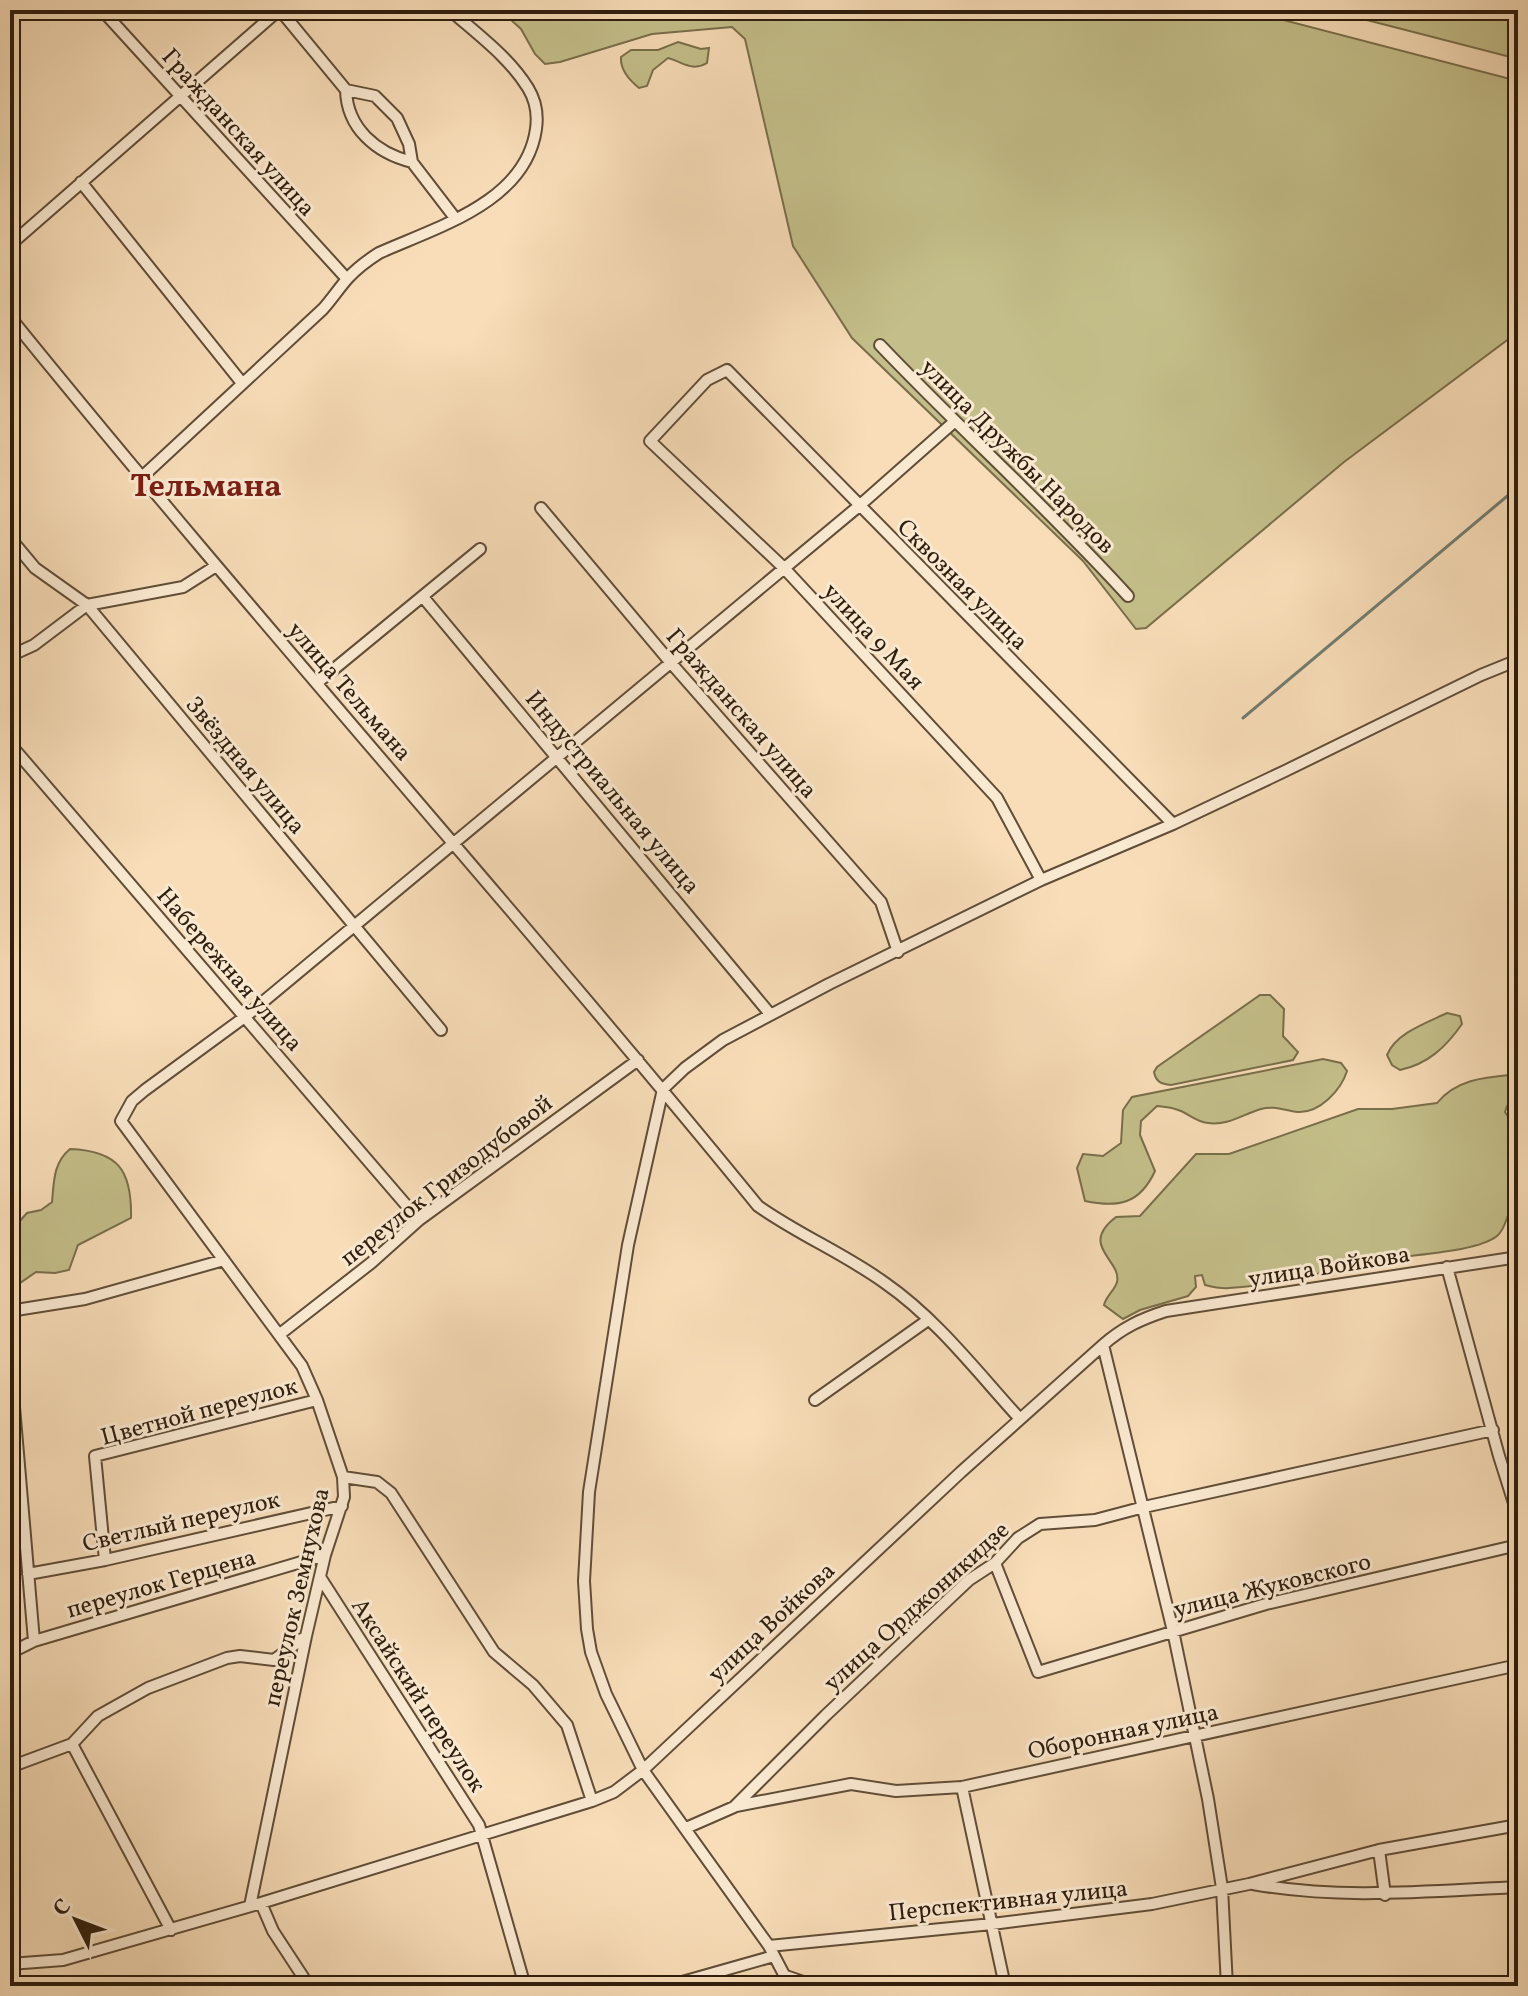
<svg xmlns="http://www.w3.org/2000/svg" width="1528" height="1996" viewBox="0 0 1528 1996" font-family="Vollkorn,serif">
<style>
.green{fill:#c4bf8a;stroke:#796e4c;stroke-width:2}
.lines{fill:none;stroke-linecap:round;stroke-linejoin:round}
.stream{stroke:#717c71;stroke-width:3}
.minor-casing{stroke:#604d38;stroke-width:14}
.minor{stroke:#fae9d1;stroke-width:10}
.labels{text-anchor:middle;stroke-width:6;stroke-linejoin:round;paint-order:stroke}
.street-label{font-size:24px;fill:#2e1d0d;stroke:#fae9d1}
.district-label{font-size:32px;font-weight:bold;fill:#7a1f14;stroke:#fae9d1}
</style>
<rect width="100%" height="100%" fill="#f8ddb8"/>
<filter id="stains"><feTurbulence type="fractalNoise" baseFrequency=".0025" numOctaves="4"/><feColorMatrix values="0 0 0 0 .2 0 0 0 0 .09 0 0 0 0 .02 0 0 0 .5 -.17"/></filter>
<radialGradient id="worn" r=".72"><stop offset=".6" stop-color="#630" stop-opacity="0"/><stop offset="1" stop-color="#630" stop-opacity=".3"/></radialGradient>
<path class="green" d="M500,10H1245L1518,81V332L1344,462L1146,628L1136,629L1083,561L852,338L793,246L745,39L732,27L652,34L560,62L545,64L535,54L521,29Z
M1328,10H1518V59Z
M678,42L701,49L709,48L707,63C692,72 683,62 668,58L653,70L647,86L639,88C629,80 620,70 621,57L631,50H658Z
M1260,995H1270L1284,1009L1283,1036L1298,1052L1293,1060L1171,1085C1161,1084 1156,1082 1154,1072L1157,1067Z
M1447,1013L1460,1016L1462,1024C1446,1047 1428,1064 1400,1070L1392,1065L1387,1055C1396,1033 1426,1023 1447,1013Z
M1323,1059L1341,1063L1347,1071C1341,1090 1320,1113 1298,1112C1285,1111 1275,1105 1261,1109C1243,1114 1228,1126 1208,1123C1193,1121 1188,1112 1175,1109C1170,1107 1163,1107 1157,1106L1141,1121L1140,1135L1155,1171C1140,1204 1118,1208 1085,1201L1077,1168L1083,1154L1103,1156L1121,1143L1123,1110L1132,1097Z
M1518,1074V1097L1507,1106L1505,1112L1518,1131V1199C1506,1209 1508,1227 1497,1236C1477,1252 1414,1254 1388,1259C1336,1268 1282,1285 1229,1288C1221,1289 1213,1287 1205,1285L1202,1275L1195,1276L1196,1287L1188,1296L1140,1310L1123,1319L1104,1305C1106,1296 1115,1290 1117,1282C1122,1260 1078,1246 1116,1217L1140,1216L1196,1154H1229L1358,1109H1392L1437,1103C1457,1078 1488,1077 1518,1074Z
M70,1149C119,1151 132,1171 131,1218L78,1245L69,1270L55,1273L36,1272L10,1290V1232L27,1213L41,1210L52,1202C54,1182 53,1163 70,1149Z"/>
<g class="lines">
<path class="stream" d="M1243,718L1518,487"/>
<g class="minor-casing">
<path id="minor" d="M102,10L347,279
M280,10L346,90L375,96L397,118L409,144L412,162L455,218
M346,90C347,128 376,153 412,162
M10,114L11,116
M81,182L242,383
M10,245L279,10
M10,317C254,618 513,906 758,1206C799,1235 845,1254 885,1283C937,1319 978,1373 1020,1419
M880,345C961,430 1049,509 1128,596
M141,478L323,309C332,299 339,288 348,278C357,268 368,260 379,253C437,227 526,202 536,129C538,115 536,101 528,88C509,57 477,34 450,10
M541,508L671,663L881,902L898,952
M10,538L35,568L87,605L441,1030
M423,597L770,1014
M10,656L34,645L87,605L183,587L216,566
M317,683L480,549
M10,744L419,1220
M1041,880L997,798L784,568L650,441L707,380L727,370L1173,824
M1447,1267L1499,1456L1518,1516
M10,1316L16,1310L85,1299L224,1260
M280,1334L371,1263L419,1220L638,1060
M1103,1345L1173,1631L1208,1799L1222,1888L1227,1986
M10,1360L34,1641
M815,1400L928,1320
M343,1477L377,1482L391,1493L494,1652L533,1685L567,1725L592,1801
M105,1560L95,1456L317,1400
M995,1563L1038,1672L1266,1604L1518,1545
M28,1574L105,1560L342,1506
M320,1577L479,1825L525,1986
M10,1653L34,1641L325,1555
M72,1744L171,1930
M10,1767L72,1744L98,1716L148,1688L227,1658L240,1656L274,1660L306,1636
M962,1787L1005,1986
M736,1806L851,1784L896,1791L962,1787L1518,1665
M686,1828L734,1807L826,1715L969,1580L995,1563L1018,1538L1040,1524L1095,1520L1144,1507L1493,1430
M1379,1850L1385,1895
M1253,1884C1341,1900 1429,1891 1518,1887
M261,1903L273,1931L309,1986
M250,1906L306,1636L325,1555L344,1497L343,1477L317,1400L302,1366L121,1121L132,1101L145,1090L246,1016L859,506L954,422
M769,1946L992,1924L1152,1904L1249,1884L1379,1850L1518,1825
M10,1964L63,1960L261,1903L592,1801L614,1792L643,1770L961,1472L1103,1345C1122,1328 1141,1319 1166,1311L1518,1257
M786,1976L815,1986
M668,1986L774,1956
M790,1986L769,1946L643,1770L606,1694L591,1652L587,1629L584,1581L589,1492L628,1245L663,1089L685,1068L723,1040L829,984L1041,880L1173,824L1285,771L1481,675L1518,660"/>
</g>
<use href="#minor" class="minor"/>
</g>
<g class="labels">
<g class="street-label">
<text transform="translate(239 132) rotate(48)" y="8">Гражданская улица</text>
<text transform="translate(1018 456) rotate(45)" y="8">улица Дружбы Народов</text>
<text transform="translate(963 584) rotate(45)" y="8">Сквозная улица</text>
<text transform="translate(874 636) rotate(47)" y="8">улица 9 Мая</text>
<text transform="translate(350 691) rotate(49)" y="8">улица Тельмана</text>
<text transform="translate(742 713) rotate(49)" y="8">Гражданская улица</text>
<text transform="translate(246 765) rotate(50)" y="8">Звёздная улица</text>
<text transform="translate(613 792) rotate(50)" y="8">Индустриальная улица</text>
<text transform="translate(230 969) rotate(49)" y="8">Набережная улица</text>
<text transform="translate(446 1180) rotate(-38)" y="8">переулок Гризодубовой</text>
<text transform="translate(1329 1266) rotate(-9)" y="8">улица Войкова</text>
<text transform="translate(199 1411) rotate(-15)" y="8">Цветной переулок</text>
<text transform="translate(181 1521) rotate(-13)" y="8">Светлый переулок</text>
<text transform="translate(161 1583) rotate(-16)" y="8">переулок Герцена</text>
<text transform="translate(1272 1585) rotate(-14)" y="8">улица Жуковского</text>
<text transform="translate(296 1597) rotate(-77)" y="8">переулок Земнухова</text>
<text transform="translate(916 1606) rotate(-42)" y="8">улица Орджоникидзе</text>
<text transform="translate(771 1622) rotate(-43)" y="8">улица Войкова</text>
<text transform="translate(419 1695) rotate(57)" y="8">Аксайский переулок</text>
<text transform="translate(1123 1731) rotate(-12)" y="8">Оборонная улица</text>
<text transform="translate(1008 1900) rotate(-6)" y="8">Перспективная улица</text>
</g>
<g class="district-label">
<text x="206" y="496">Тельмана</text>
</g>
</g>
<rect width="1528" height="1996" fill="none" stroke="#f8ddb8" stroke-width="40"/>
<rect x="12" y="12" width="1504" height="1972" fill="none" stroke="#2e1d0d" stroke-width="4"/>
<rect x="20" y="20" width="1488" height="1956" fill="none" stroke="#2e1d0d" stroke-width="2"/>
<g transform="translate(76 1920) rotate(312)" stroke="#fae9d1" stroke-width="6" paint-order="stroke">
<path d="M0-6L14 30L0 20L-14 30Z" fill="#2e1d0d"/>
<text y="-12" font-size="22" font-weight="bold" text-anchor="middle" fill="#2e1d0d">С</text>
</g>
<rect width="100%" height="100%" filter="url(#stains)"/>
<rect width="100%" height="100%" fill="url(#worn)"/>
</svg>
